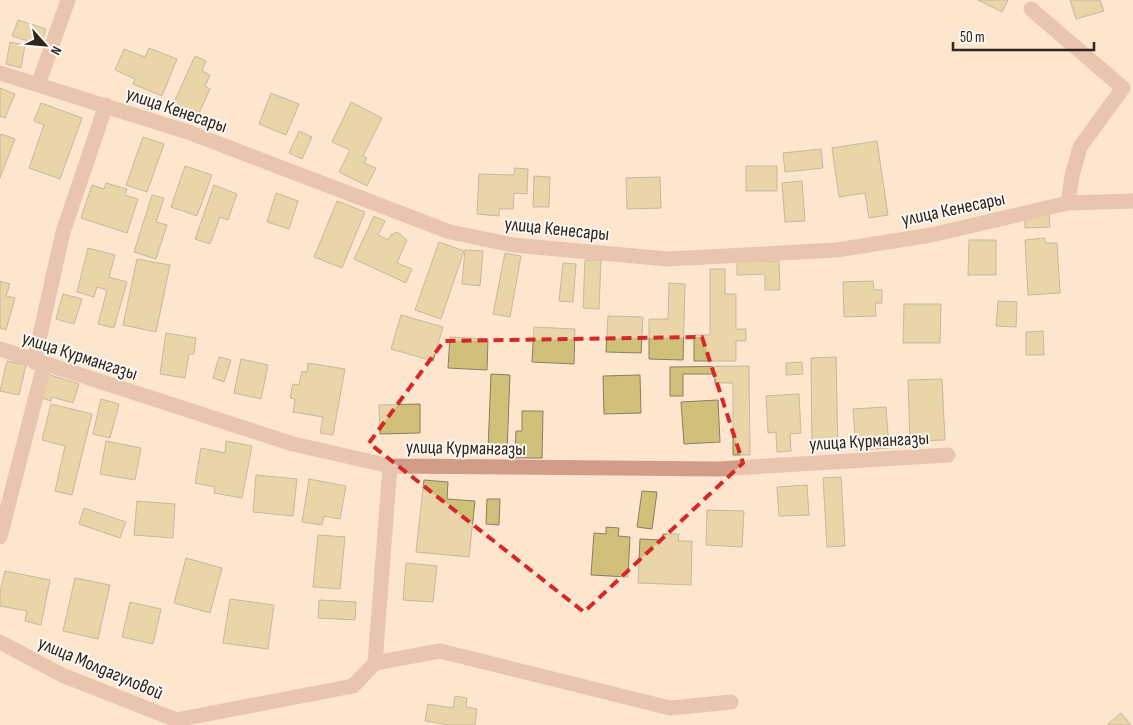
<svg xmlns="http://www.w3.org/2000/svg" width="1133" height="725" viewBox="0 0 1133 725" font-family="'Sofia Sans Condensed',sans-serif">
<style>
.building{fill:#d0c079;stroke:#868064}
.lines{fill:none;stroke-linecap:round;stroke-linejoin:round}
.minor{stroke:#d19d89;stroke-width:15}
.marked{fill:none;stroke:#d62828;stroke-width:4;stroke-dasharray:10 6;stroke-linejoin:round}
.labels{text-anchor:middle;stroke-width:4;stroke-linejoin:round;paint-order:stroke}
.street-label{font-size:19px;fill:#2e251c;stroke:#fbf7f2}
</style>
<rect width="100%" height="100%" fill="#fde6cd"/>
<path class="building" d="M978,0H1008L1002,12Z
M1070,0H1100L1104,11L1076,19Z
M18,20L46,29L41,45L12,36Z
M10,42L25,45L21,68L6,64Z
M149,48L177,59L162,96L133,84L135,79L115,70L124,49L145,57Z
M195,56L206,61L202,71L210,75L205,86L210,89L195,122L170,111Z
M0,88L15,94L5,118L0,116Z
M271,93L299,104L286,135L259,124Z
M351,102L382,118L363,156L367,158L364,163L376,168L367,186L339,172L350,150L332,142Z
M41,103L82,118L60,179L29,168L44,125L34,121Z
M299,131L312,137L302,159L289,153Z
M1,134L15,139L0,178V137Z
M143,137L164,144L147,192L126,185Z
M877,141L888,215L869,218L865,193L839,197L832,148Z
M821,149L823,168L785,172L783,153Z
M185,166L212,175L197,216L171,207Z
M746,166H777V191H746Z
M515,168L528,169L527,194L514,193L513,209H499V216L477,214L479,174L514,175Z
M534,176L550,177L549,207H533Z
M660,177L661,208L627,209L626,178Z
M802,181L805,221L785,222L782,183Z
M106,183L127,189L125,195L138,199L127,233L81,218L92,185L104,189Z
M214,185L237,194L228,220L220,217L210,244L195,239Z
M276,193L298,201L289,229L267,222Z
M152,195L164,198L156,222L167,225L156,259L134,252Z
M337,201L365,212L342,268L314,257Z
M1049,213L1050,227L1025,228V214Z
M374,216L385,221L378,235L388,240L391,235L397,232L407,240L397,263L412,269L406,283L354,259Z
M1045,238V243H1057L1060,293L1028,295L1025,240Z
M969,240H996V275H968Z
M439,242L464,251L441,319L415,310Z
M88,248L115,255L109,277L127,282L114,328L98,324L107,290L97,287L94,297L77,292Z
M465,250L483,251L480,286L462,284Z
M505,253L521,256L510,317L493,314Z
M137,259L170,265L156,332L123,325Z
M585,260H601L599,309L583,308Z
M779,261L780,290H765V274L737,275V262Z
M563,263L576,264L573,302L559,301Z
M710,269H725V294H736V329H746V341H736V361H694V335H710Z
M0,281L10,284L6,296L15,298L6,330L0,328Z
M873,281L874,290H882V303H875L876,316L844,317L843,282Z
M669,283L685,284L683,360L649,359V319H668Z
M63,294L82,299L74,324L56,319Z
M998,301L1017,302L1016,327L996,326Z
M904,304H941L940,343H903Z
M401,315L443,327L433,361L391,349Z
M608,316L643,317L641,353L606,352Z
M534,327L575,329L574,364L532,362Z
M1043,331L1044,355H1026V332Z
M166,333L196,338L194,354H189L185,378L160,374Z
M450,337L488,339L487,370L448,368Z
M219,357L231,360L224,382L213,378Z
M836,357L838,450L812,451L811,358Z
M241,359L268,365L261,399L234,393Z
M7,361L26,365L19,395L0,391Z
M802,362L803,374L786,375V363Z
M308,363L345,369L333,435L320,433L323,417L293,412L295,399L290,398L293,384L299,385L302,371L307,372Z
M749,366L750,455H733V383H715V374H683V396H670V367Z
M47,374L79,384L73,403L52,397L51,401L39,397Z
M491,374L510,375L507,451L488,450Z
M640,375L641,413L604,414L603,376Z
M942,379L945,440L910,441L908,380Z
M799,394L801,433L790,434L791,451L777,452L776,432L768,433L766,396Z
M101,399L119,404L110,438L93,434Z
M718,400L720,442L684,444L681,402Z
M51,404L92,414L72,495L55,491L65,446L42,440Z
M420,404V433L380,434L379,405Z
M886,407L889,448L856,450L853,409Z
M522,411H543L542,458H515L516,431H522Z
M106,441L141,448L135,480L100,474Z
M226,441L252,446L242,498L214,493L215,487L195,483L201,448L225,453Z
M256,475L297,479L293,516L253,512Z
M841,477L845,546L827,547L823,478Z
M309,479L346,486L340,519L324,516L322,525L302,522Z
M424,480L448,482L447,499L475,501L469,557L416,552Z
M807,485L809,515L779,516L777,487Z
M642,491L657,492L652,529L637,527Z
M487,499H500L499,525L486,524Z
M137,501L175,504L173,538L134,535Z
M84,508L126,522L120,538L79,524Z
M707,510L744,511L742,547L706,545Z
M606,527L619,528L618,536L630,537L628,577L591,575L594,533L606,534Z
M663,534H679L678,541H692L691,585L638,583L640,539L662,540Z
M318,535L345,537L340,589L313,587Z
M186,558L222,568L210,613L174,603Z
M406,563L437,566L433,602L403,600Z
M5,571L50,580L41,625L25,621L27,611L0,606V592Z
M75,578L110,585L98,639L63,631Z
M230,599L274,605L268,649L223,643Z
M319,600L356,602L355,620L318,618Z
M130,602L161,609L153,644L122,637Z
M455,696L467,698L466,707L477,709L475,725H450L425,721L428,704L453,708Z
M1121,713L1131,725H1107Z"/>
<g class="lines">
<path class="minor" d="M1031,9L1123,88L1080,147L1072,176L1068,203
M0,73L188,132L450,232L513,245L668,259L837,250L931,235L1068,203L1133,201
M38,85L68,0
M0,349L293,444L390,466L718,469L948,455
M34,362L63,232L106,105
M0,537L44,365
M0,642L62,675L184,723
M375,663L440,651L670,708L731,702
M176,720L353,686L375,663L390,466"/>
</g>
<path d="M0 0H1133V725H0ZM702,337L743,463L584,612L369,443L444,341Z" fill="#fde6cd" fill-opacity=".55" fill-rule="evenodd"/>
<path class="marked" d="M702,337L743,463L584,612L369,443L444,341Z"/>
<g class="labels">
<g class="street-label">
<text transform="translate(177 109) rotate(19)" y="7">улица Кенесары</text>
<text transform="translate(953 208) rotate(-12)" y="7">улица Кенесары</text>
<text transform="translate(557 228) rotate(6)" y="7">улица Кенесары</text>
<text transform="translate(80 355) rotate(18)" y="7">улица Курмангазы</text>
<text transform="translate(869 440) rotate(-3)" y="7">улица Курмангазы</text>
<text transform="translate(466 447) rotate(1)" y="7">улица Курмангазы</text>
<text transform="translate(101 667) rotate(23)" y="7">улица Молдагуловой</text>
</g>
</g>
<g transform="translate(45 45) rotate(117)" stroke="#fbf7f2" stroke-width="4" paint-order="stroke">
<path d="M0-4L9 19L0 12L-9 19Z" fill="#2e251c"/>
<text y="-8" font-size="14" font-weight="bold" text-anchor="middle" fill="#2e251c">N</text>
</g>
<path d="M953 42v8h141v-8" fill="none" stroke="#2e251c" stroke-width="2.5"/>
<text x="960" y="42" font-size="15" fill="#2e251c" stroke="#fbf7f2" stroke-width="4" paint-order="stroke">50 m</text>
</svg>
